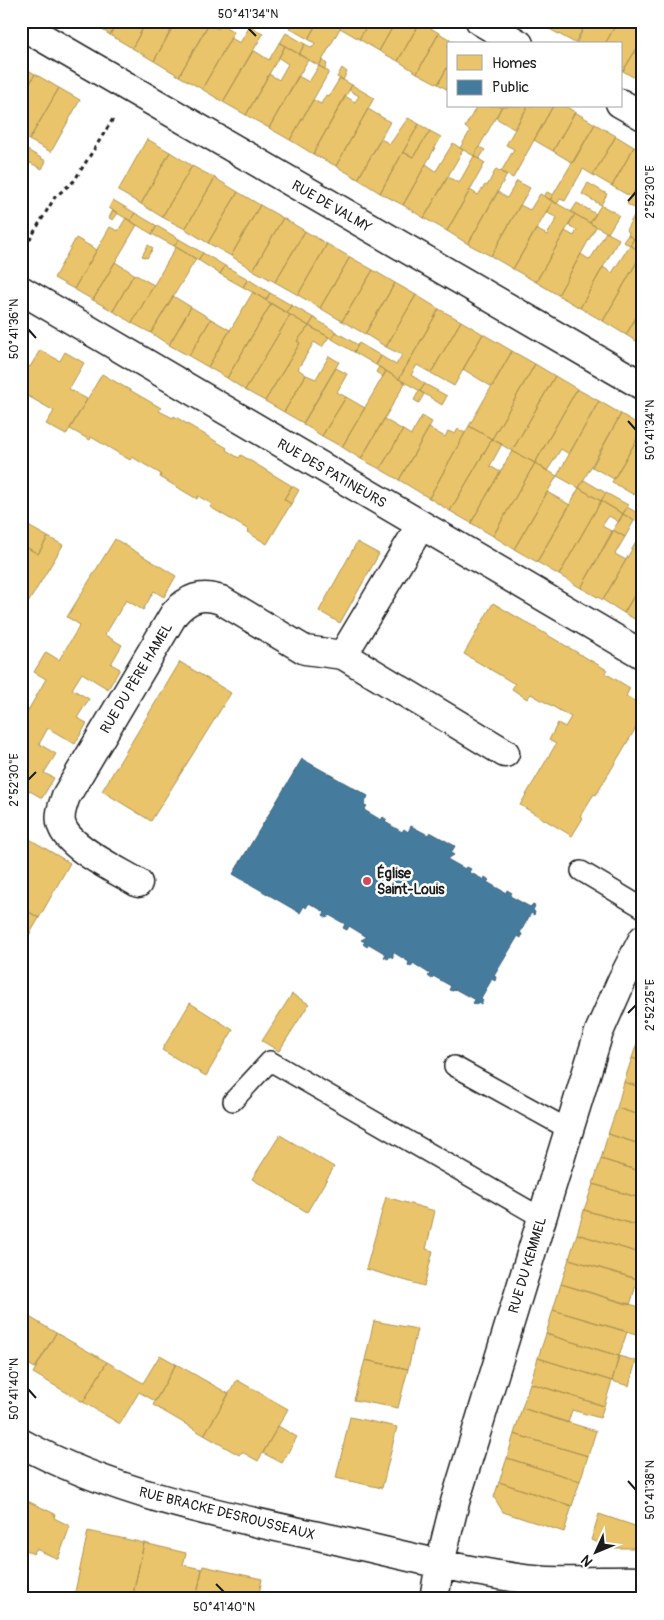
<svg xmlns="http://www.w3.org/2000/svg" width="664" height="1620" viewBox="0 0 664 1620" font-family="Pangolin,sans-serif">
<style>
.homes{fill:#e9c46a;stroke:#ac9253}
.public{fill:#457b9d;stroke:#395e76}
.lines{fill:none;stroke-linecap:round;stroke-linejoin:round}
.lane-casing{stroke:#1c1c1c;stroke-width:22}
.street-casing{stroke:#1c1c1c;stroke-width:31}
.path{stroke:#1c1c1c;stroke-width:3;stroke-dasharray:4 4;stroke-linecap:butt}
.lane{stroke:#fff;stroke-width:19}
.street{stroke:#fff;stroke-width:28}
.ticks{fill:none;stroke:#1c1c1c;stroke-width:2}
.poi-dot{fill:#d1495b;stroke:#fff;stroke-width:2}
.labels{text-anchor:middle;stroke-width:5;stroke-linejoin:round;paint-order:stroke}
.street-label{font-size:14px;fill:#1c1c1c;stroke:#fff}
.poi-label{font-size:14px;font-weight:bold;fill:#1c1c1c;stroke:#fff;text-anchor:start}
.neatline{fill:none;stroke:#1c1c1c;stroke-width:2}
.ticks-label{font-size:12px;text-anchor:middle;fill:#1c1c1c}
</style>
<rect width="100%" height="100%" fill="#fff"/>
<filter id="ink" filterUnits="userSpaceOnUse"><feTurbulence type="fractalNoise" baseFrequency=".02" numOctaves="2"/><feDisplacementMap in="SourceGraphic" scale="10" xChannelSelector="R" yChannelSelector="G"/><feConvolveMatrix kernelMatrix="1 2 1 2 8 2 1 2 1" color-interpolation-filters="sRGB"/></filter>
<g filter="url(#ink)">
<path class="homes" d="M89,21H117L110,35Z
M117,21H147L132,48L110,35Z
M147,21H176L154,61L132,48Z
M176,21H210L179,76L154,61Z
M293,21H318L308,39L289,28Z
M318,21H344L319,66L299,54L305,44L312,48L315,43L308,39Z
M344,21H370L359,39L340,28Z
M370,21H396L379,51L359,39Z
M396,21L420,22L398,61L379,51Z
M547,21H587L575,43L544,26Z
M587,21H616L617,22L605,44H576Z
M618,21H643V38L623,71L620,70V44H605Z
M420,22L439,33L417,73L398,61Z
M209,24L218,29L221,24L234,32L202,89L179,76Z
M250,26L263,34L223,102L202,89L231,38L240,43Z
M286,33L305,44L299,54L280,43Z
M439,33L457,44H448V66L438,84L417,73Z
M643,38V83L623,71Z
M279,43L285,46L246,115L223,102L253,50L269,60Z
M285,46L308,60L269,128L246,115L269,74L279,80L288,64L279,58Z
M322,60L327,64L325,69L319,66Z
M21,66L35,74L21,99Z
M319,66L329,72L290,140L269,128L298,76L309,82Z
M448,66V90L438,84Z
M342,68L347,72L343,80L337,77Z
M35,74L59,88L29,140L21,135V99Z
M340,78L352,85L313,154L290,140L313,100L321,104L326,95L329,96Z
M352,85L374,98L336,166L313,154L345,96L355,102L359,96L349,90Z
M59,88L80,100L51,152L29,140Z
M477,106H502L474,156L460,148L470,131L465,127Z
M502,106H528L514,129L496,118Z
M528,106H553L513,178L501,172L514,149L506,145Z
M553,106H565L575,112L553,151L534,140Z
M368,109L390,122L358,179L336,166Z
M575,112L595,124L573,163L553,151Z
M408,118L419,124L380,193L358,179L381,139L390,144Z
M419,124L430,131L413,157L403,152Z
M595,124L616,136L593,175L583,169L565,201L560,199L557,204L550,200Z
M430,131L441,137L403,205L380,193L403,152L413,157Z
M616,136L634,147L612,186L593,175Z
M147,139L170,152L141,204L118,191Z
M453,143L463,150L424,218L403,205L426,164L436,171Z
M479,147L485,150L479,159L474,156Z
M634,147L643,151V177L631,197L612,186Z
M24,148L46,161L42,169L21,158Z
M170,152L192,166L162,217L141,204Z
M474,156L485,163L447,231L424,218L448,177L459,183Z
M21,158L30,163L21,179Z
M192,166L215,178L185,229L162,217Z
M496,169L507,175L468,244L447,231L470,190L478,195L485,185L487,186Z
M643,177V223L634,239L628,235L629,232L626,230L637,210L627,204Z
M215,178L238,192L208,243L185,229Z
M517,181L530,188L491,256L468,244L498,192L507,198Z
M588,183L607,194L601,205L582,194Z
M238,192L260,205L231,256L208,243Z
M547,192L553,195L550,200L544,196Z
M540,194L553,201L513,269L491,256L520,205L530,210Z
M113,200L135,213L130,221L109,208Z
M553,201L575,214L536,282L513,269L536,229L547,235L557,218L546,212Z
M577,203L596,214L590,223L571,212Z
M260,205L283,218L253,270L231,256Z
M601,205L619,215L608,233L590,223Z
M113,210L118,213L113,220L109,218Z
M135,213L157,226L152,234L130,221Z
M575,214L596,227L558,295L536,282L565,231L574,236L577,230L568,225Z
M126,218L137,225L93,300L74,289L110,227L118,231Z
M283,218L305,231L275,282L253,270Z
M157,226L179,239L174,246L152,234Z
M305,231L327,244L298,295L275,282Z
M606,232L619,239L580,308L558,295L581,254L590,260Z
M628,235L634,239L630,245L623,242Z
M76,238L97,250L74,289L54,278Z
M643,238V253L630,245L634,239L640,242Z
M179,239L203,253L198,260L174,246Z
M327,244L350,257L320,308L298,295Z
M148,245L153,248L147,258L142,256Z
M630,245L642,253L603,321L580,308L603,267L612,273Z
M176,247L196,259L151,333L132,323Z
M203,253L225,266L220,274L198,260Z
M642,253L643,305L626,335L603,321Z
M350,257L373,270L342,321L320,308Z
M115,262L134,274L113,311L93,300Z
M225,266L248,279L243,287L220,274Z
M373,270L395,283L365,334L342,321Z
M134,274L154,285L132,323L113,311Z
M248,279L270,293L266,300L243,287Z
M395,283L416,295L386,347L365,334Z
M253,292L271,304L227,378L208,367Z
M270,293L291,305L287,313L266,300Z
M416,295L439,309L399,379L376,365L381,356L396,365L402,355L386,347Z
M173,296L191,307L169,345L151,333Z
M271,304L290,315L245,390L227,378Z
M291,305L314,318L309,326L287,313Z
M643,305V345L626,335Z
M191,307L211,319L189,356L169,345Z
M439,309L461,321L431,373L417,365L411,375L425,384L420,391L399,379Z
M290,315L309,326L297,341L300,343L265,401L245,390Z
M314,318L336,332L332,339L309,326Z
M211,319L230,330L208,367L189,356Z
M461,321L483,334L454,386L431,373Z
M309,326L329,337L322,347L314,342L298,369L306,375L284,412L265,401L300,343L297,341Z
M21,327L29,331L21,344Z
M336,332L358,345L354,352L332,339Z
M483,334L512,351L492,387L463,369Z
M359,343L381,356L376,365L354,352Z
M40,350L60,361L65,352L84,363L69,389L87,399L66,435L46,424L54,411L21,392V361L30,367Z
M512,351L535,364L492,439L469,426Z
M329,356L339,362L303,423L284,412L306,375L316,379Z
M535,364L555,376L512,451L492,439Z
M379,367L386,371L383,377L376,372Z
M336,368L347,374L337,392L346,397L322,436L303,424Z
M386,371L405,383L361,459L342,447Z
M102,374L161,408L159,411L173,418L174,416L227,448L226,450L239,458L241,455L292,486L284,499L291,504L267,544L247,532L249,530L210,507L212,504L198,496L197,499L160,477L161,474L132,457L130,460L91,437L90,440L70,429Z
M555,376L577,389L535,463L512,451Z
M425,384L447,396L442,405L420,391Z
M577,389L599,401L569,454L561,449L547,471L535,463Z
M419,391L424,394L419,403L414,400Z
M346,397L365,408L342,447L322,436Z
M599,401L621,414L579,488L557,476Z
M621,414L643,427V429L614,479L592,467Z
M422,416L432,422L399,480L380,469L403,430L411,435Z
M384,419L403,430L380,469L361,459Z
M469,426L492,439L450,511L429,498Z
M429,428L445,437L448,431L455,434L458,429L465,433L429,498L399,480Z
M643,429V479L634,495L612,482Z
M492,439L502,444L490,466L500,472L471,523L450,511Z
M512,451L535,463L493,536L471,523Z
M535,463L557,476L514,549L493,536Z
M643,479V496L635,492Z
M584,480L606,493L601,501L579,488Z
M292,486L299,490L291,504L284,499Z
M579,488L601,501L559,575L537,562Z
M547,492L570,505L537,562L514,549Z
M606,493L628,505L623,514L601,501Z
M601,501L623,514L619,522L609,516L602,526L613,532L581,588L559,575Z
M627,507L643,516V525L623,514Z
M623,514L634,521L625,537L613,530Z
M21,522L48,537L38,554L21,544Z
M613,530L625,537L615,554L626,560L603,600L581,588Z
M643,530V555L636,567L643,570V580L624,613L603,600Z
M48,537L63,545L28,603L21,599V544L38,554Z
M115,539L176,576L164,597L154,591L143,610L126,600L105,635L122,645L111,664L120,669L108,689L82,673L72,689L89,699L77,718L87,723L75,744L48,728L39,744L56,754L44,773L54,778L42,798L21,786V711L26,714L46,679L34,672L46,652L59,660L80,625L67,617Z
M357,542L379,554L340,623L319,611Z
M643,580V624L624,613Z
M493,603L607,670L605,673L630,688L626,696L643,706V716L596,795L594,794L580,816L583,818L572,836L520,805L556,744L549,740L558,723L565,727L571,717L531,694L527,699L512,689L515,684L464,654Z
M180,662L231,693L151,821L102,791Z
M21,834L70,863L39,918L21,907Z
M21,907L39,918L21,949Z
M292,994L309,1004L279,1051L262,1041Z
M190,1003L233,1030L206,1076L162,1050Z
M643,1040V1062L632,1058L637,1043Z
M632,1058L643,1062V1088L624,1082Z
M624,1082L643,1088V1116L617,1108Z
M617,1108L643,1116V1145L608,1134Z
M608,1134L643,1145V1172L601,1159Z
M280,1135L334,1167L307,1212L252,1179Z
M601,1159L643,1172V1199L593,1184Z
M593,1184L643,1199V1227L584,1210Z
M386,1197L435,1211L426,1249L433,1251L424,1286L366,1269Z
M584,1210L643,1227V1254L577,1234Z
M577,1234L643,1254V1281L569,1259Z
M569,1259L638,1279L630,1305L561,1284Z
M561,1284L643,1308V1336L553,1310Z
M553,1310L627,1332L619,1356L546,1334Z
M21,1312L56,1333L35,1368L21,1360Z
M374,1321L417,1329L408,1369L365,1360Z
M56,1333L107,1362L83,1402L33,1373Z
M546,1334L619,1356L612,1381L538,1358Z
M160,1355L176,1364L155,1401L139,1392L120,1424L83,1402L107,1362L143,1383Z
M619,1356L636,1361L629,1386L612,1381Z
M538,1358L612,1381L604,1406L530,1383Z
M365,1360L408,1369L398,1408L354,1400Z
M176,1364L229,1394L204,1435L153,1405Z
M237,1380L288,1409L258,1461L242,1452L239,1455L204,1435Z
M530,1383L604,1406L600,1418L572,1410L568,1423L522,1408Z
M522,1408L596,1431L588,1456L514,1434Z
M350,1417L397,1427L382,1488L336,1478Z
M278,1426L297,1437L282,1463L263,1453Z
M514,1434L588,1456L580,1481L507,1458Z
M507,1458L580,1481L572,1506L499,1482Z
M499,1482L572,1506L564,1532L503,1512L494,1497Z
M21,1498L55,1514L54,1518L70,1526L58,1559L36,1549L33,1554L21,1548Z
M599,1514L641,1528L634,1548H616L591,1540Z
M88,1531L144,1543L132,1599H106L75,1592Z
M144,1543L186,1553L183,1565L202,1569L196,1599H132Z
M203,1566L262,1579L258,1599H196Z"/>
<path class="public" d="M302,759L368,796L364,805L367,806L364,810L381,820L383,817L387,820L385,822L402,832L404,829L408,832L411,826L428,835L430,832L455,846L451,853L454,855L447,859L465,869L467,867L471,869L469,872L484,880L485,877L489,880L487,882L506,893L507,890L512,893L510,896L530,907L532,905L535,906L533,910L535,912L534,915L531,913L520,933L522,934L521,938L518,936L494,976L496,977L495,981L492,979L481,998L483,1000L481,1004L478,1002L476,1005L473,1003L475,1000L455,989L453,991L449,990L451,986L433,976L432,979L428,976L430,974L413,963L411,967L408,965L409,962L393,952V958L390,956L388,959L384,957L386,954L369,944L367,947L363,944L365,942L361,940L367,937L349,926L347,930L343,928L345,924L329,915L327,918L323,915L325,912L309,903L306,908L304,906L300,913L233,874Z"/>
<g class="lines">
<g class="lane-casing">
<path id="lane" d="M581,871L643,908
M454,1066L568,1129
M233,1101L270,1061L542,1218"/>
</g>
<g class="street-casing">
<path id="street" d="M480,21L519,44
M21,25L643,386
M620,103L643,116
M21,290L643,655
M421,525L343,655L505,753
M138,883C119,871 69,848 62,826C58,816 63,805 66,796L174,614C188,598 201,593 221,600L305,650L343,655
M21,1443C113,1494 230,1517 332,1539C393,1553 455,1569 518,1578C558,1584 602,1580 643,1581
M434,1599L440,1563L455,1502L599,1032L622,980L643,939"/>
</g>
<path class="path" d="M21,254L55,197L74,181L113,119"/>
<use href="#lane" class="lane"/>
<use href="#street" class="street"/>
</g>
</g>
<path class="ticks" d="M248,28L256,36M628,201L636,192M28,329L36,338M628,421L636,430M28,780L36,772M628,1013L636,1005M28,1389L36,1398M628,1481L636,1490M216,1584L224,1592"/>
<circle class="poi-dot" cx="367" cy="881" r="5"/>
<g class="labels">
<g class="street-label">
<text transform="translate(332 206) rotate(30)" y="5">RUE DE VALMY</text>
<text transform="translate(332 473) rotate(30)" y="5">RUE DES PATINEURS</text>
<text transform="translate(136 678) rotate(-59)" y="5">RUE DU PÈRE HAMEL</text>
<text transform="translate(527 1265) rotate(-73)" y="5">RUE DU KEMMEL</text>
<text transform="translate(227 1513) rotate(14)" y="5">RUE BRACKE DESROUSSEAUX</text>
</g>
<g class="poi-label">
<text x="377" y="878">Église<tspan x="377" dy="16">Saint-Louis</tspan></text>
</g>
</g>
<rect width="664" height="1620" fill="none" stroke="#fff" stroke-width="55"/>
<rect x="447" y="42" width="175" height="65" fill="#ffffff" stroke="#a4a4a4"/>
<rect x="457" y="55" width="25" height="15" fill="#e9c46a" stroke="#a4a4a4"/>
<text x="492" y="68" font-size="15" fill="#1c1c1c">Homes</text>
<rect x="457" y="80" width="25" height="15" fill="#457b9d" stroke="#a4a4a4"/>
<text x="492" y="92" font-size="15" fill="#1c1c1c">Public</text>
<g transform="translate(596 1552) rotate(226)" stroke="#ffffff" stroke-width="4" paint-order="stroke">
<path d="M0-4L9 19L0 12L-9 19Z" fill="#1c1c1c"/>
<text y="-8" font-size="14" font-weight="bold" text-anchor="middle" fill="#1c1c1c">N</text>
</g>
<rect x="28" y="28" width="608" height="1564" class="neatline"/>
<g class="ticks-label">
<text x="248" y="18">50°41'34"N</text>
<text transform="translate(650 192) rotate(-90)" y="4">2°52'30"E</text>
<text transform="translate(14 329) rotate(-90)" y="4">50°41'36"N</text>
<text transform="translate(650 430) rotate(-90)" y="4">50°41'34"N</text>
<text transform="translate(14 780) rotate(-90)" y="4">2°52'30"E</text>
<text transform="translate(650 1005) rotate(-90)" y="4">2°52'25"E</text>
<text transform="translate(14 1389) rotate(-90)" y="4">50°41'40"N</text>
<text transform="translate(650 1490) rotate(-90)" y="4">50°41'38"N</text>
<text x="224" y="1611">50°41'40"N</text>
</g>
</svg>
